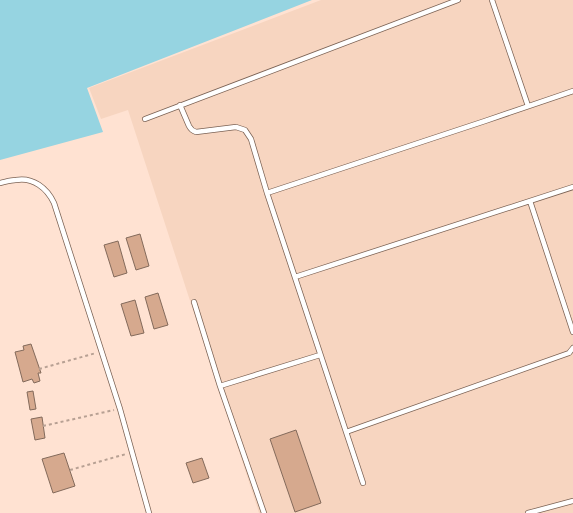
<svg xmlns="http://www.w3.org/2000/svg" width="573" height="513" viewBox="0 0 573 513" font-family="'Space Grotesk',sans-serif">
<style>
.built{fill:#f7d5c0}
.water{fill:#96d4e1}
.building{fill:#d6a98e;stroke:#836a5b}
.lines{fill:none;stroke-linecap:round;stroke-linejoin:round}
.service-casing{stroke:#7b6254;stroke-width:6}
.path{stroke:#b7a093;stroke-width:2;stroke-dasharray:3 3;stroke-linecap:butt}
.service{stroke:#fff;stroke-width:4.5}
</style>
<rect width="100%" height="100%" fill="#ffe2d2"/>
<path class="built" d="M321,0H573V513H259L128,110L101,119L89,88Z"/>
<path class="water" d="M0,0H312L87,88L103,132L0,160Z"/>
<path class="building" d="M140,234L149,266L136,270L126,238Z
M118,241L127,273L114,277L104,245Z
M158,293L168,325L154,329L145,297Z
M135,300L144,333L131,336L121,304Z
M31,344L41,373H38L40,381L34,383L32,379L23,382L15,352L24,350L23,346Z
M33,391L36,409L30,410L27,392Z
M42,417L45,438L35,440L31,419Z
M296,430L321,503L295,512L270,439Z
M64,453L75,486L53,493L42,459Z
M202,458L209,478L193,483L186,463Z"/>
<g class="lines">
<g class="service-casing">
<path id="service" d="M492,0L528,106
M180,105L189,126C191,130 193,131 196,132L236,127L245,130L251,139L267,193L363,483
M145,119L458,0
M0,183C5,182 11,180 16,180C33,177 47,188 54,203L120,409L149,513
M267,193L485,121L573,91
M530,201L573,332
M295,277L573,187
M194,302L220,386L264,513
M220,386L320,355
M346,432L569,353L573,348
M528,513L573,501"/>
</g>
<path class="path" d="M39,369L96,353
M43,426L114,410
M70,470L126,454"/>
<use href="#service" class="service"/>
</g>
</svg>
